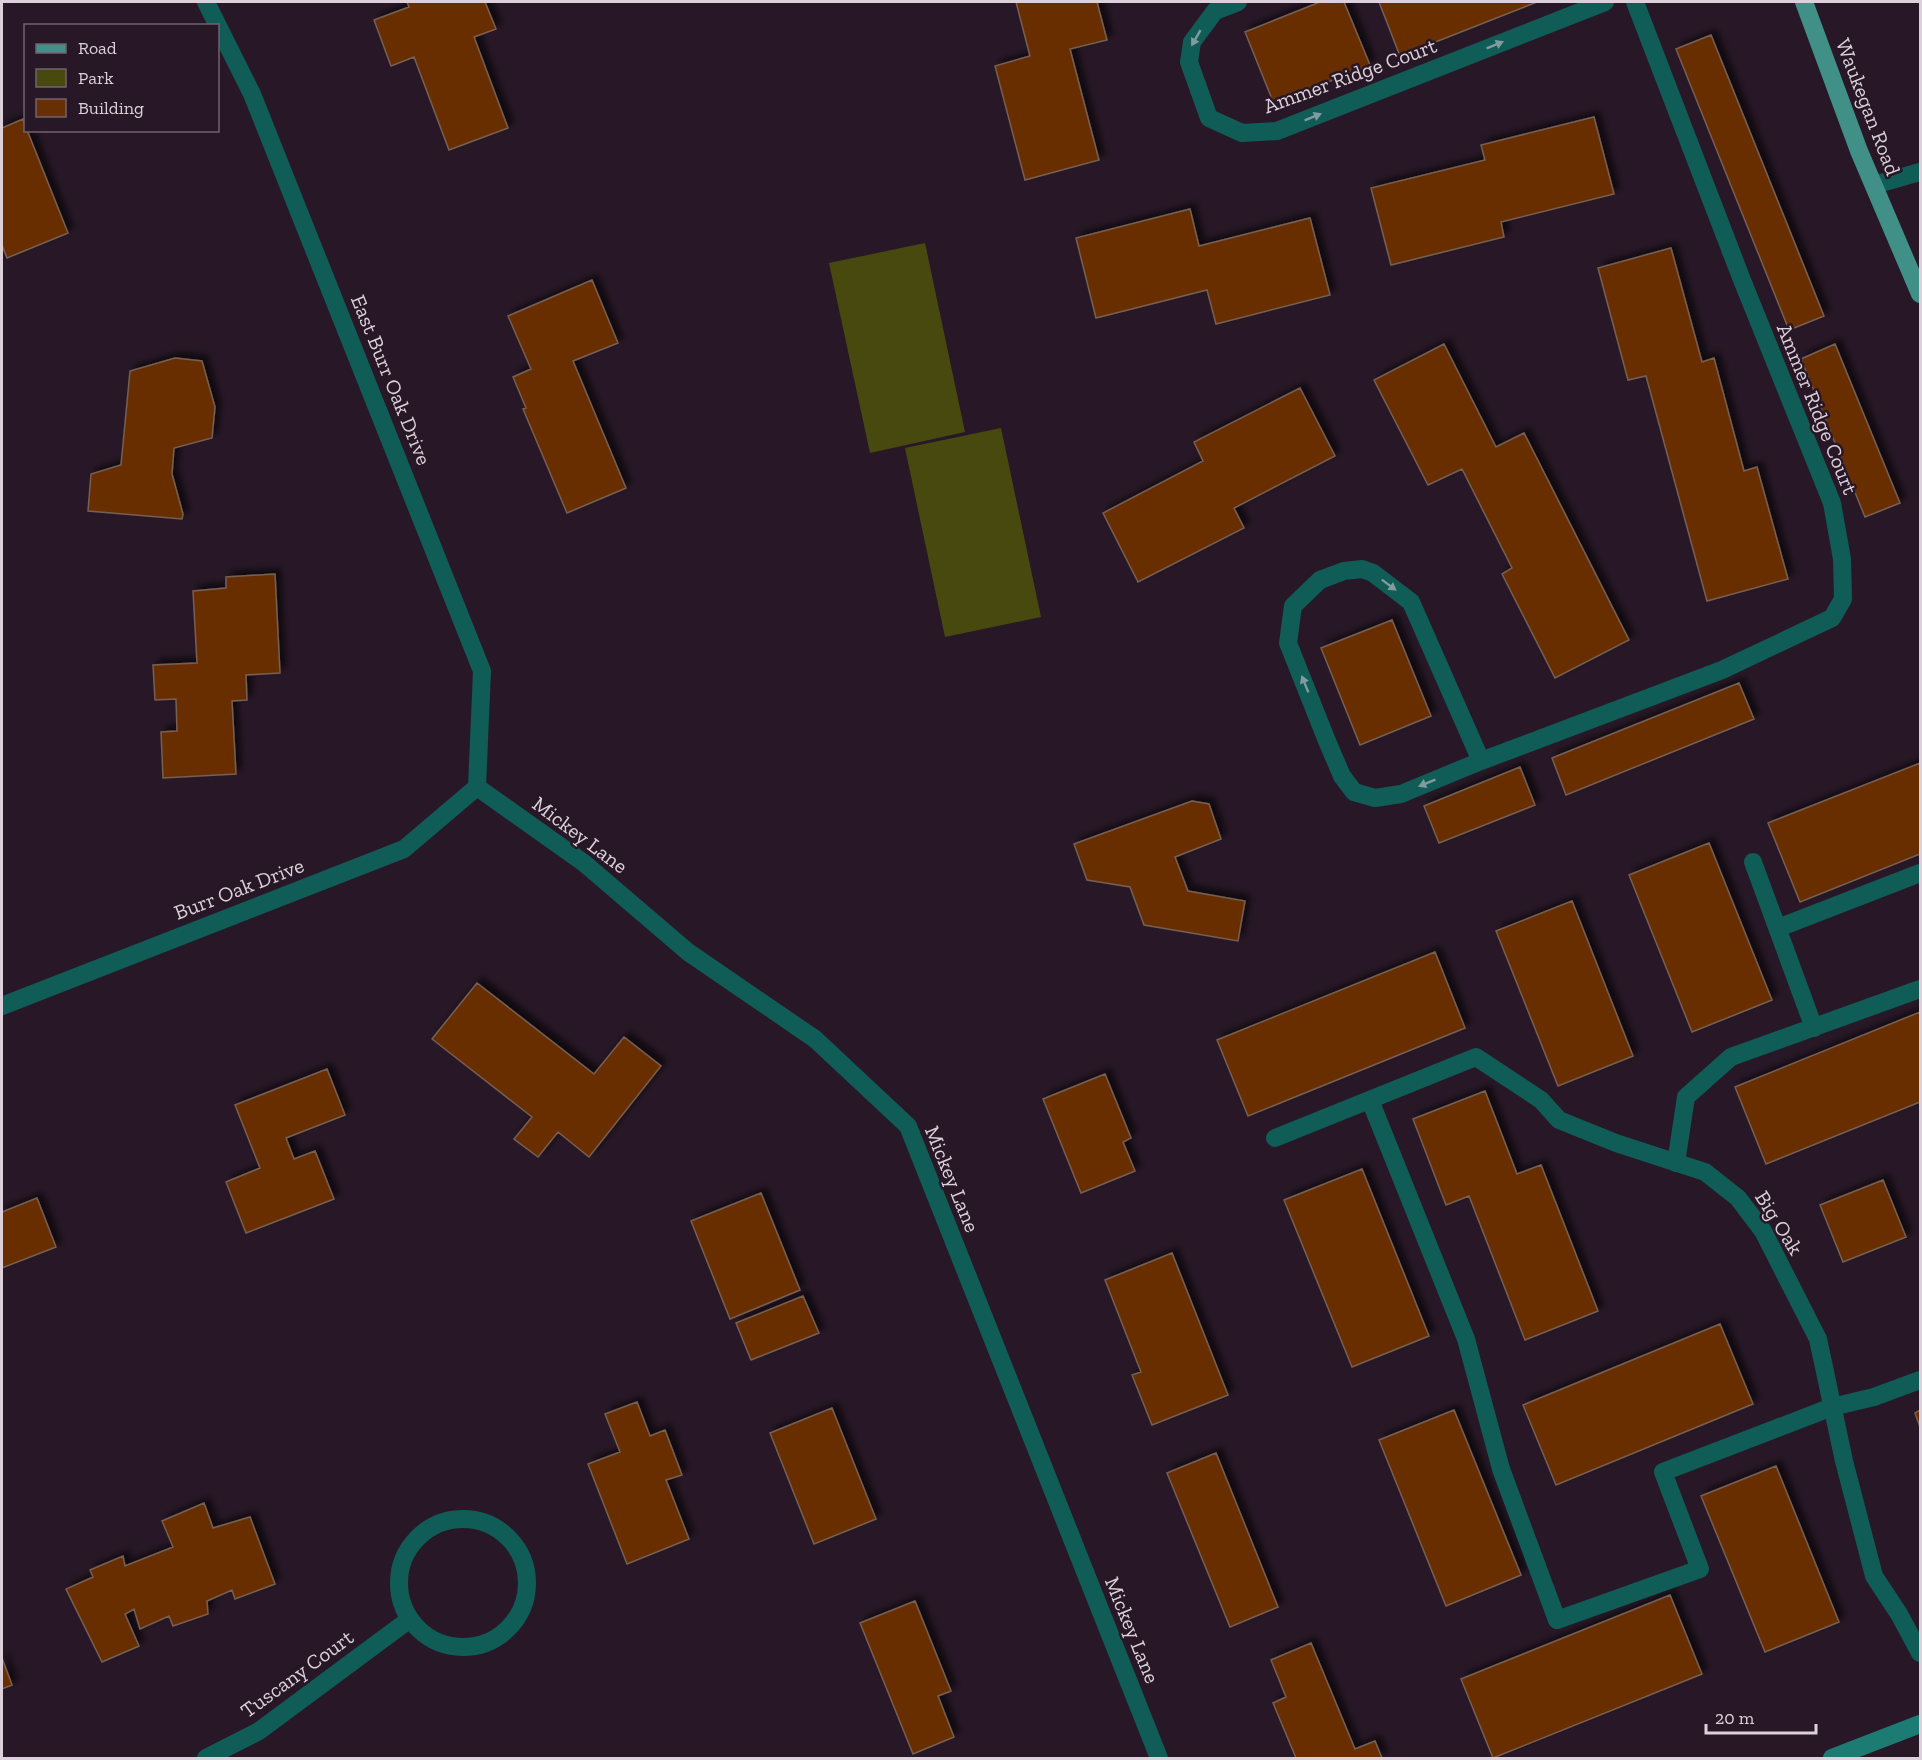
<svg xmlns="http://www.w3.org/2000/svg" width="1922" height="1760" viewBox="0 0 1922 1760" font-family="'Zilla Slab',serif">
<style>
.green{fill:#48490e}
.building{fill:#682f03;stroke:#765f52;stroke-width:1.5;filter:url(#shadow)}
.lines{fill:none;stroke-linecap:round;stroke-linejoin:round}
.lane{stroke:#105c56;stroke-width:18}
.street{stroke:#105c56;stroke-width:18}
.secondary{stroke:#1c7b73;stroke-width:18}
.primary{stroke:#409088;stroke-width:18}
.oneway{fill:#809c9f}
.labels{text-anchor:middle;stroke-width:5;stroke-linejoin:round;paint-order:stroke}
.street-label{font-size:21px;fill:#dcd1db;stroke:#281827}
</style>
<defs>
<filter id="shadow"><feDropShadow dx="5.5" dy="-5.5" stdDeviation="3" flood-color="#0009"/></filter>
</defs>
<rect width="100%" height="100%" fill="#281827"/>
<path class="green" d="M925,243L965,432L870,453L829,263Z
M1001,428L1041,617L945,637L905,448Z"/>
<path class="building" d="M407,2H485L496,29L474,37L508,128L449,150L414,57L391,66L374,20L409,7Z
M1016,2H1097L1107,40L1070,49L1099,160L1025,180L995,66L1030,56Z
M1320,2H1344L1370,65L1274,104L1245,32Z
M1379,2H1537L1400,56Z
M1711,35L1824,316L1789,330L1676,49Z
M1594,117L1614,194L1501,222L1504,237L1391,265L1371,188L1485,160L1481,145Z
M23,119L26,130H27L68,233L7,258L2,245V128Z
M1190,209L1199,246L1310,218L1330,295L1216,324L1207,290L1096,318L1076,238Z
M1671,248L1702,362L1714,358L1744,471L1757,467L1788,579L1707,601L1646,376L1628,380L1598,268Z
M592,280L618,343L573,361L626,488L567,513L523,409L526,408L513,377L531,369L508,316Z
M1444,344L1496,447L1524,433L1629,640L1555,678L1502,574L1512,568L1462,469L1428,485L1374,380Z
M1835,344L1900,503L1865,517L1801,359Z
M175,358L202,361L215,407L212,438L174,448L172,474L183,514L182,519L88,511L91,474L121,465L130,371Z
M1300,388L1335,456L1234,508L1244,528L1138,582L1103,513L1203,461L1194,442Z
M275,574L280,673L246,675L247,700L232,701L236,774L163,778L161,732L177,731L176,699L155,700L153,665L197,663L193,591L226,588V577Z
M1392,620L1431,716L1360,745L1321,648Z
M1739,683L1754,719L1566,795L1552,758Z
M1920,763V854L1800,902L1768,823Z
M1520,767L1535,805L1439,843L1424,806Z
M1192,801L1209,804L1221,839L1175,857L1188,891L1245,901L1238,941L1144,925L1130,887L1087,880L1074,844Z
M1709,843L1772,1000L1692,1032L1629,875Z
M1572,901L1633,1056L1558,1086L1496,931Z
M1435,952L1465,1028L1248,1116L1217,1040Z
M477,983L594,1074L624,1037L661,1066L589,1157L558,1132L538,1157L514,1139L532,1117L432,1039Z
M1920,1012V1102L1766,1164L1735,1087Z
M327,1069L345,1115L286,1138L294,1159L315,1151L334,1199L246,1233L226,1182L260,1168L235,1105Z
M1105,1074L1131,1138L1123,1142L1135,1171L1081,1193L1043,1099Z
M1485,1091L1517,1174L1541,1165L1598,1311L1525,1340L1469,1196L1446,1205L1413,1119Z
M1362,1169L1429,1336L1352,1367L1284,1200Z
M1883,1180L1906,1237L1843,1262L1820,1205Z
M761,1193L800,1290L730,1319L691,1221Z
M37,1198L56,1247L2,1268V1212Z
M1172,1253L1228,1395L1152,1425L1132,1375L1141,1372L1105,1280Z
M803,1296L819,1333L751,1360L736,1323Z
M1720,1324L1753,1404L1556,1485L1523,1405Z
M637,1402L650,1436L665,1430L682,1475L666,1480L689,1539L627,1564L588,1464L620,1452L605,1414Z
M832,1408L876,1519L814,1544L770,1433Z
M1454,1410L1521,1575L1446,1606L1379,1440Z
M1920,1410V1427L1915,1413Z
M1216,1453L1278,1607L1230,1627L1167,1473Z
M1776,1466L1839,1622L1765,1652L1701,1496Z
M204,1503L213,1528L250,1517L275,1584L235,1599L232,1590L207,1601L208,1614L173,1626L169,1616L140,1629L134,1609L125,1614L139,1646L102,1662L66,1589L93,1577L90,1570L123,1556L125,1566L173,1547L162,1521Z
M1670,1595L1702,1674L1493,1758L1461,1679Z
M915,1601L951,1691L938,1696L954,1737L913,1754L860,1623Z
M1311,1643L1355,1749L1375,1741L1382,1758H1296L1273,1703L1286,1697L1271,1660Z
M2,1658L12,1685L2,1689Z"/>
<g class="lines">
<path class="lane" d="M1874,185L1920,172
M1753,862L1814,1028
M1778,928L1920,873
M1370,1100L1466,1339L1501,1469L1557,1620L1700,1569L1663,1472L1832,1407L1874,1397L1920,1380
M1676,1163L1686,1097L1731,1057L1920,989"/>
<path class="street" d="M206,2L252,94L482,671L477,787
M1238,2L1215,11L1192,42L1189,62L1209,118L1242,133L1277,131L1605,2
M1481,761L1411,602L1373,573L1362,569L1344,571L1320,580L1293,606L1288,643L1327,741L1342,776L1354,792L1375,798L1401,794L1481,761L1722,670L1832,618L1843,599L1842,559L1832,503L1742,280L1635,2
M477,787L584,863L688,952L815,1039L908,1126L1159,1758
M2,1006L404,849L477,787
M1275,1138L1476,1057L1541,1100L1559,1120L1616,1143L1705,1172L1738,1198L1763,1231L1818,1339L1844,1461L1874,1576L1899,1614L1920,1653
M399 1583a64 64 0 1 1 128 0a64 64 0 1 1-128 0Z
M206,1758L259,1731L410,1619"/>
<path class="secondary" d="M1832,1758L1920,1724"/>
<path class="primary" d="M1804,2L1859,151L1920,294"/>
</g>
<defs><path id="oneway-solid" d="M-6-.8H1V-3.2L6.5 0L1 3.2V.8H-6Z" transform="scale(1.5)"/></defs>
<g class="oneway">
<use href="#oneway-solid" transform="translate(1196 38) rotate(120)"/>
<use href="#oneway-solid" transform="translate(1495 45) rotate(-22)"/>
<use href="#oneway-solid" transform="translate(1313 117) rotate(-22)"/>
<use href="#oneway-solid" transform="translate(1389 585) rotate(37)"/>
<use href="#oneway-solid" transform="translate(1305 684) rotate(-112)"/>
<use href="#oneway-solid" transform="translate(1427 783) rotate(158)"/>
</g>
<g class="labels">
<g class="street-label">
<text transform="translate(1350 76) rotate(-20)" y="7">Ammer Ridge Court</text>
<text transform="translate(1868 107) rotate(69)" y="7">Waukegan Road</text>
<text transform="translate(391 380) rotate(68)" y="7">East Burr Oak Drive</text>
<text transform="translate(1817 409) rotate(68)" y="7">Ammer Ridge Court</text>
<text transform="translate(580 835) rotate(37)" y="7">Mickey Lane</text>
<text transform="translate(239 889) rotate(-21)" y="7">Burr Oak Drive</text>
<text transform="translate(952 1179) rotate(68)" y="7">Mickey Lane</text>
<text transform="translate(1779 1223) rotate(58)" y="7">Big Oak</text>
<text transform="translate(1132 1630) rotate(68)" y="7">Mickey Lane</text>
<text transform="translate(297 1674) rotate(-36)" y="7">Tuscany Court</text>
</g>
</g>
<rect width="1922" height="1760" fill="none" stroke="#dcd1db" stroke-width="6"/>
<rect x="24" y="24" width="195" height="108" fill="#281827" stroke="#70626f" stroke-width="1.5"/>
<rect x="36" y="44" width="30" height="9" fill="#409088" stroke="#70626f" stroke-width="1.5"/>
<text x="78" y="54" font-size="18" fill="#dcd1db">Road</text>
<rect x="36" y="69" width="30" height="18" fill="#48490e" stroke="#70626f" stroke-width="1.5"/>
<text x="78" y="84" font-size="18" fill="#dcd1db">Park</text>
<rect x="36" y="99" width="30" height="18" fill="#682f03" stroke="#70626f" stroke-width="1.5"/>
<text x="78" y="114" font-size="18" fill="#dcd1db">Building</text>
<path d="M1706 1724v9h110v-9" fill="none" stroke="#dcd1db" stroke-width="3"/>
<text x="1715" y="1724" font-size="18" fill="#dcd1db" stroke="#281827" stroke-width="4.5" paint-order="stroke">20 m</text>
</svg>
